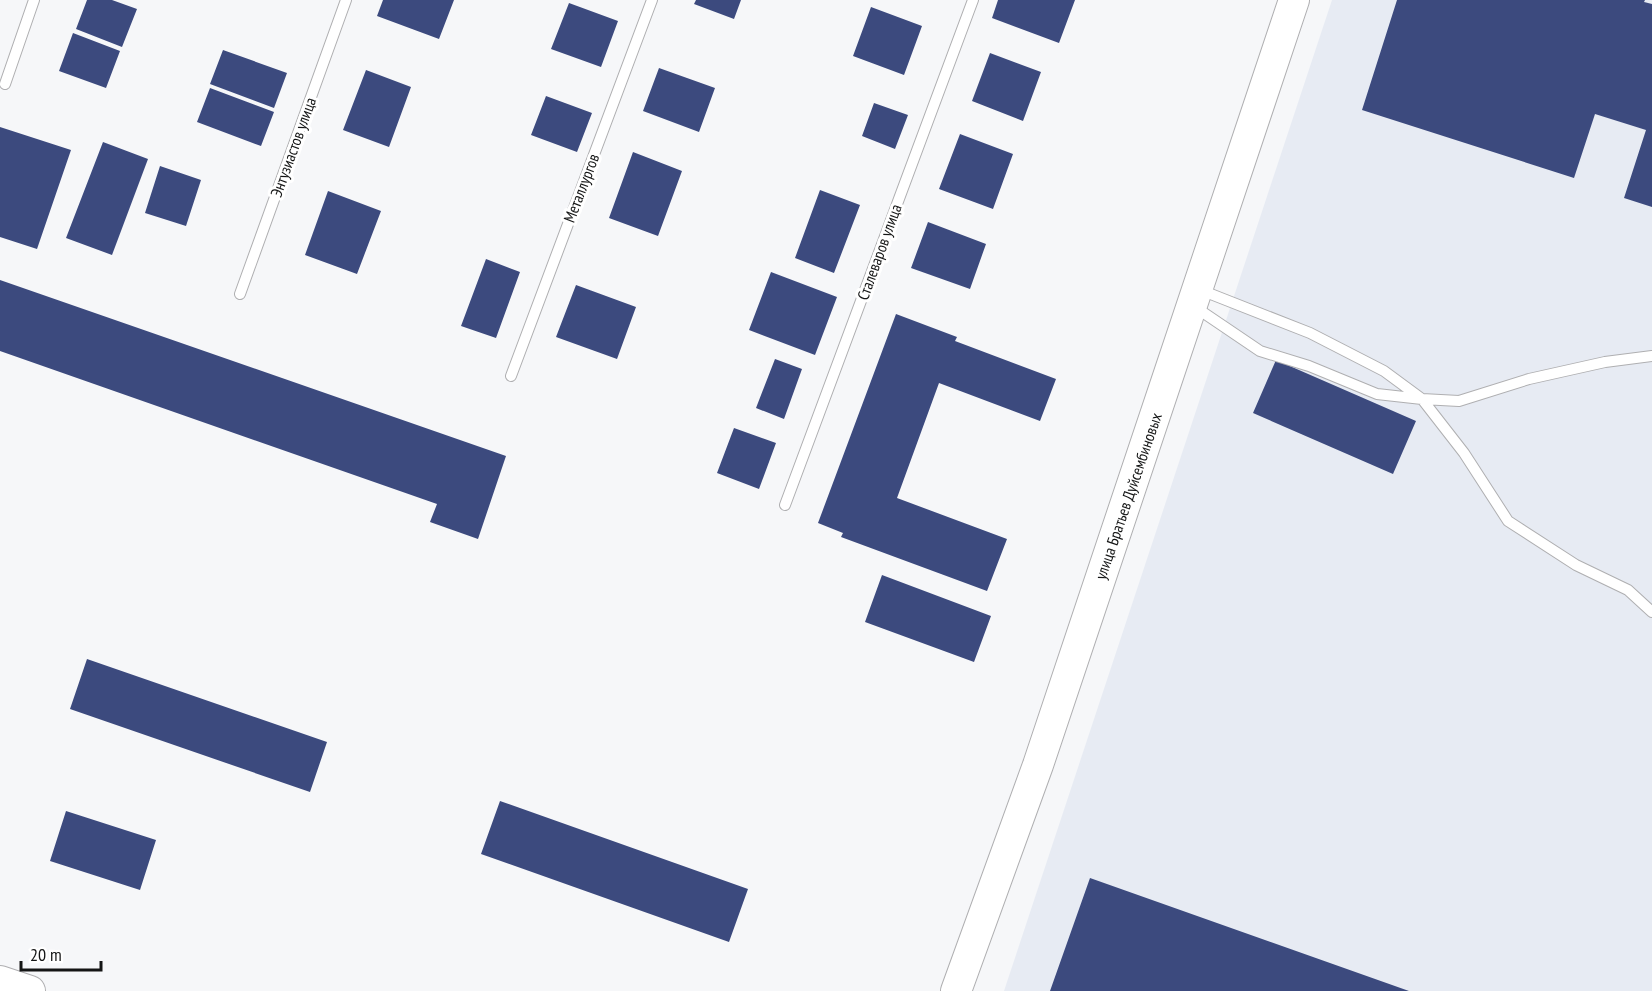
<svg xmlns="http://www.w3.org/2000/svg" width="1652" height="991" viewBox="0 0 1652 991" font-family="'PT Sans Narrow',sans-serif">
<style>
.built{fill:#e7ebf3}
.building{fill:#3c4a7e}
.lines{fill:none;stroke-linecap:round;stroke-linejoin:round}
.lane-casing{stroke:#afafb1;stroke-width:12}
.secondary-casing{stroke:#afafb1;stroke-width:32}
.lane{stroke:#fff;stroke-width:10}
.secondary{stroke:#fff;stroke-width:30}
.labels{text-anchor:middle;stroke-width:6;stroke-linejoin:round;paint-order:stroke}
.street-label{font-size:16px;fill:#141515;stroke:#fff}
</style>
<rect width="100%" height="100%" fill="#f6f7f9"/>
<path class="built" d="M1332,0H1652V991H1004Z"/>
<path class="building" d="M87,0H112L137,9L122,47L76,29Z
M383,0H454L439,39L377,16Z
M696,0H741L734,19L694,4Z
M998,0H1075L1059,43L992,18Z
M1397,0H1645L1644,2L1652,4V207L1624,198L1646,130L1595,114L1574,178L1362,110Z
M569,3L618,21L601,67L551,49Z
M871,7L922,26L904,75L853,56Z
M73,33L120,51L106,88L59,71Z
M223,50L287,73L274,108L210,84Z
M990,53L1041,72L1023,121L972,101Z
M659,68L715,88L699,132L643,111Z
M366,70L411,87L389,147L343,130Z
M210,88L274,112L261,146L197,122Z
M546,96L592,113L577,152L531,135Z
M874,103L908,115L895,149L862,136Z
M0,127L71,150L37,249L0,237Z
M960,134L1013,154L993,209L939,189Z
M103,142L148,159L112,255L66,238Z
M633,152L682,171L658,236L609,218Z
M160,166L201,180L186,226L145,213Z
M820,190L860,205L834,273L795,258Z
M328,191L381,211L357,274L305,255Z
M928,222L986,244L970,289L911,268Z
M486,259L520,272L496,338L461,326Z
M771,272L837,297L815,355L749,330Z
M0,280L506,456L478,539L430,522L437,504L0,351Z
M576,285L636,307L617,359L556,337Z
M896,314L957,337L955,341L1056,379L1040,421L939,383L897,498L1007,539L987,591L841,537L843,533L818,523Z
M775,359L802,369L784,419L756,408Z
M1276,360L1416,421L1393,474L1253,413Z
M734,428L776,443L759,489L717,473Z
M882,575L991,616L974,662L865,622Z
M87,659L327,742L310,792L70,709Z
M500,801L748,889L729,942L481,854Z
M66,811L156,840L140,890L50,861Z
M1090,878L1409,991H1050Z"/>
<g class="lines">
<g class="lane-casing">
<path id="lane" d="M5,84L34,0
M1198,289L1310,333L1384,371L1422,399L1464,453L1508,521L1576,565L1628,590L1652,612
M240,294L346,0
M1195,307L1260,351L1309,366L1377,394L1422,399L1459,401L1529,379L1605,362L1652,356
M511,376L652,0
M785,505L973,0"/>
</g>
<g class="secondary-casing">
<path id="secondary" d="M0,981L30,991
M956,991L1038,765L1294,0"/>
</g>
<use href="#lane" class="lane"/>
<use href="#secondary" class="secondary"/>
</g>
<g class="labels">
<g class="street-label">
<text transform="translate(293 147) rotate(-70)" y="6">Энтузиастов улица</text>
<text transform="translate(581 188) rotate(-69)" y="6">Металлургов</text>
<text transform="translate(879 252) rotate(-70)" y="6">Сталеваров улица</text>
<text transform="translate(1128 496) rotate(-71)" y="6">улица Братьев Дуйсембиновых</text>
</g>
</g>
<path d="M21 961v9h80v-9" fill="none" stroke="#141515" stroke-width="3"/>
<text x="30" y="961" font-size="18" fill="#141515" stroke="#ffffff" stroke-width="4.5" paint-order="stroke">20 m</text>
</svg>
